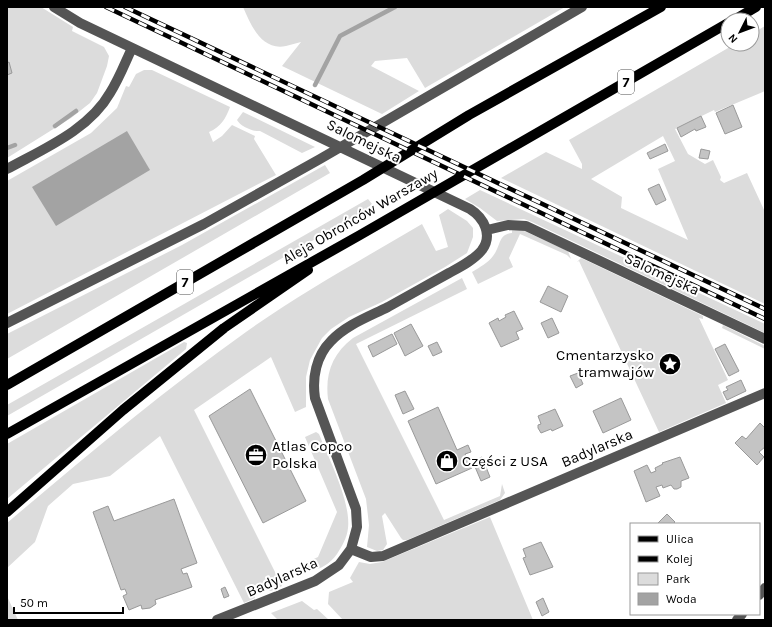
<svg xmlns="http://www.w3.org/2000/svg" width="772" height="627" viewBox="0 0 772 627" font-family="Karla,sans-serif">
<style>
.green{fill:#dcdcdc;fill-rule:evenodd}
.water{fill:#a3a3a3}
.lines{fill:none;stroke-linecap:round;stroke-linejoin:round}
.stream{stroke:#a3a3a3;stroke-width:4.5}
.building{fill:#c4c4c4;stroke:#999}
.minor{stroke:#555;stroke-width:10}
.major{stroke:#000;stroke-width:10}
.rail-casing{stroke:#000;stroke-width:4.5}
.rail{stroke:#fff;stroke-width:3;stroke-dasharray:9;stroke-linecap:butt}
.labels{text-anchor:middle;stroke-width:4;stroke-linejoin:round;paint-order:stroke}
.shield{fill:#fff;stroke:#4c4c4c;stroke-width:1}
.shield-label{font-size:14px;font-weight:bold;fill:#000}
.street-label{font-size:15px;fill:#000;stroke:#fff}
.poi-label{font-size:15px;fill:#000;stroke:#fff;text-anchor:start}
</style>
<rect width="100%" height="100%" fill="#fff"/>
<path class="green" d="M7,7H41L73,27L72,31L104,47L109,56L107,66L97,93L90,103L71,118L7,158V75L12,73L7,59Z
M243,7H565L425,88L407,58L375,61L371,66L419,91L382,114L282,66L301,42C296,43 291,45 286,46C261,51 251,25 243,7Z
M765,26V91L715,112L714,110L675,129L688,154L705,164L713,160L721,177L720,180L724,183L747,173L765,212V304L501,178L546,152L582,169V164L569,140L735,44H752V34ZM663,136L675,161L658,169L688,240L621,208L622,197L591,179Z
M144,70H152L230,107C226,118 221,127 209,132L213,142L222,136L232,125L255,136L254,139L276,175L7,314V181L91,133L117,108L126,86L129,87L136,74Z
M243,112L315,147L302,153L260,131C253,132 240,126 237,120Z
M325,165L330,173L7,359V334L182,245Z
M480,190L765,324V333L532,222L524,219L497,221L480,208L465,199Z
M368,199L372,204L366,210L7,416V405Z
M448,209L467,221L473,228V237L467,253L445,267L382,302L349,317L331,329L322,338L310,360L306,377V407L295,412L271,357L194,410L282,586L271,591L261,587L253,590L255,598L244,603L160,436L110,476L73,484L48,506L35,542L7,568V523C85,457 163,391 246,332C302,292 363,259 422,224L436,251L448,247L439,215Z
M512,229L522,230L568,251L571,259L567,255L520,234L509,258L513,267L478,284L472,272C480,267 488,263 493,256C501,246 498,234 512,233Z
M581,258L703,316V319L699,318L728,380L718,385L726,403L659,432L579,261L577,262Z
M462,278L467,289L356,344L444,520L500,496L502,484L505,493L500,500L407,540H403L401,538L385,513L382,516L387,544L383,550L377,551L367,547L369,525L366,499L328,399C325,374 332,354 353,338Z
M723,325L765,346V349L722,328Z
M184,342L187,343L186,349L7,499V444Z
M316,432L319,434C329,459 351,502 348,528C347,538 342,546 337,554C330,564 321,569 309,571L301,565L318,557L337,512L305,437Z
M490,517L533,620H343L328,604L329,592L353,582L350,578L359,562L370,564L382,562Z
M7,596L18,620H7Z
M302,601L314,610L317,609L329,620H278L271,613Z"/>
<path class="water" d="M127,131L150,170L56,226L32,187Z"/>
<g class="lines">
<path class="stream" d="M315,85L340,36L395,7
M55,126L76,111
M7,148L15,145"/>
</g>
<path class="building" d="M9,62L12,73L7,75V63Z
M733,105L742,127L725,134L716,113Z
M701,116L706,127L696,131L695,129L681,137L677,128Z
M665,144L668,151L650,159L647,153Z
M701,149L710,151L708,159L699,158Z
M659,184L666,200L656,205L648,189Z
M548,286L568,296L561,312L540,302Z
M514,311L523,329L516,332L519,339L501,347L489,323L498,318L499,321L506,317L505,315Z
M552,318L559,333L548,338L541,323Z
M411,324L423,346L405,356L394,333Z
M392,334L397,344L373,357L368,346Z
M437,342L442,352L433,356L428,346Z
M725,344L739,371L729,376L715,349Z
M578,373L583,384L576,388L570,376Z
M741,380L746,391L727,400L723,392L728,390L726,387Z
M250,389L306,501L263,523L209,416Z
M405,391L414,409L403,414L395,395Z
M621,398L631,420L603,433L593,411Z
M438,407L457,450L468,445L471,452L465,454L472,468L436,484L408,421Z
M555,409L563,426L552,431L551,429L541,433L538,428V425L541,424L538,416Z
M760,423L765,428V447L759,452L764,457L757,465L735,443L742,436L746,439Z
M482,457L490,477L481,481L473,462Z
M680,457L689,478L681,481V487L677,489H674L671,485L663,488L662,485L656,487L660,496L646,502L634,471L647,465L651,473L656,471L655,468L663,464L662,463Z
M174,499L197,563L181,569L183,574L187,573L192,587L155,600L156,604L150,608L142,609L141,605L129,610L123,596L127,594L125,589L121,590L93,512L108,506L114,521Z
M667,514L675,522L673,524H657Z
M541,542L553,567L530,575L523,558L526,557L523,549Z
M225,587L229,596L224,598L221,589Z
M543,598L549,612L542,616L536,602Z"/>
<g class="lines">
<path class="minor" d="M54,7L80,23L470,209C484,218 493,235 482,250C474,260 460,267 449,273C429,284 408,296 388,307C368,317 346,325 331,341C316,356 312,378 315,398L356,509L357,527L351,549L339,565L315,581L217,620
M7,169C43,149 89,130 110,93C119,79 125,63 132,48
M487,230L508,225L526,226L765,339
M7,323L204,224L320,159L582,7
M351,549L371,557L383,556L765,393
M759,595L765,588
M737,620L742,614"/>
<path class="major" d="M734,20L756,7
M7,385L363,180L469,115L661,7
M7,434L360,235L728,23
M7,512L123,410L224,328L308,270"/>
<g class="rail-casing">
<path id="rail" d="M106,7L765,319
M125,7L765,309"/>
</g>
<use href="#rail" class="rail"/>
</g>
<defs>
<g id="sight-disc" transform="scale(1.15)"><circle r="9.5" fill="#000" stroke="#fff"/><path d="M0-6L1.8-2.2L6-1.7L2.9 1.2L3.7 5.4L0 3.3L-3.7 5.4L-2.9 1.2L-6-1.7L-1.8-2.2Z" fill="#fff"/></g>
<g id="office-disc" transform="scale(1.15)"><circle r="9.5" fill="#000" stroke="#fff"/><path d="M-6-3h4V-5.5h4V-3h4V5H-6ZM-1-4.5V-3h2v-1.5ZM-6 0V1H6V0Z" fill="#fff"/></g>
<g id="shop-disc" transform="scale(1.15)"><circle r="9.5" fill="#000" stroke="#fff"/><path d="M-5-2.5h2.3a2.7 3.5 0 0 1 5.4 0H5L5.5 6h-11ZM-1.5-2.5h3a1.5 2.3 0 0 0-3 0Z" fill="#fff"/></g>
</defs>
<g fill-rule="evenodd">
<use href="#sight-disc" x="670" y="364"/>
<use href="#office-disc" x="256" y="455"/>
<use href="#shop-disc" x="447" y="461"/>
</g>
<g class="labels">
<g class="shield">
<rect x="618" y="70" width="16" height="24" rx="3"/>
<rect x="177" y="270" width="16" height="24" rx="3"/>
</g>
<g class="shield-label">
<text x="626" y="87">7</text>
<text x="185" y="287">7</text>
</g>
<g class="street-label">
<text transform="translate(364 141) rotate(26)" y="5">Salomejska</text>
<text transform="translate(360 216) rotate(-30)" y="5">Aleja Obrońców Warszawy</text>
<text transform="translate(662 274) rotate(25)" y="5">Salomejska</text>
<text transform="translate(597 448) rotate(-23)" y="5">Badylarska</text>
<text transform="translate(282 577) rotate(-24)" y="5">Badylarska</text>
</g>
<g class="poi-label">
<text x="654" y="360" text-anchor="end">Cmentarzysko<tspan x="654" dy="17">tramwajów</tspan></text>
<text x="272" y="451">Atlas Copco<tspan x="272" dy="17">Polska</tspan></text>
<text x="462" y="466">Części z USA</text>
</g>
</g>
<rect width="772" height="627" fill="none" stroke="#000000" stroke-width="16"/>
<rect x="630" y="523" width="130" height="92" fill="#ffffff" stroke="#999999"/>
<rect x="638" y="536" width="20" height="6" fill="#000000" stroke="#999999"/>
<text x="666" y="543" font-size="12" fill="#000000">Ulica</text>
<rect x="638" y="556" width="20" height="6" fill="#000000" stroke="#999999"/>
<text x="666" y="563" font-size="12" fill="#000000">Kolej</text>
<rect x="638" y="573" width="20" height="12" fill="#dcdcdc" stroke="#999999"/>
<text x="666" y="583" font-size="12" fill="#000000">Park</text>
<rect x="638" y="593" width="20" height="12" fill="#a3a3a3" stroke="#999999"/>
<text x="666" y="603" font-size="12" fill="#000000">Woda</text>
<g transform="translate(740 32) rotate(228)"><circle r="19" fill="#ffffff" stroke="#999999"/>
<path d="M0-3L7 15L0 10L-7 15Z" fill="#000000"/>
<text y="-6" font-size="11" font-weight="bold" text-anchor="middle" fill="#000000">N</text>
</g>
<path d="M14 607v6h109v-6" fill="none" stroke="#000000" stroke-width="2"/>
<text x="20" y="607" font-size="12" fill="#000000" stroke="#ffffff" stroke-width="3" paint-order="stroke">50 m</text>
</svg>
